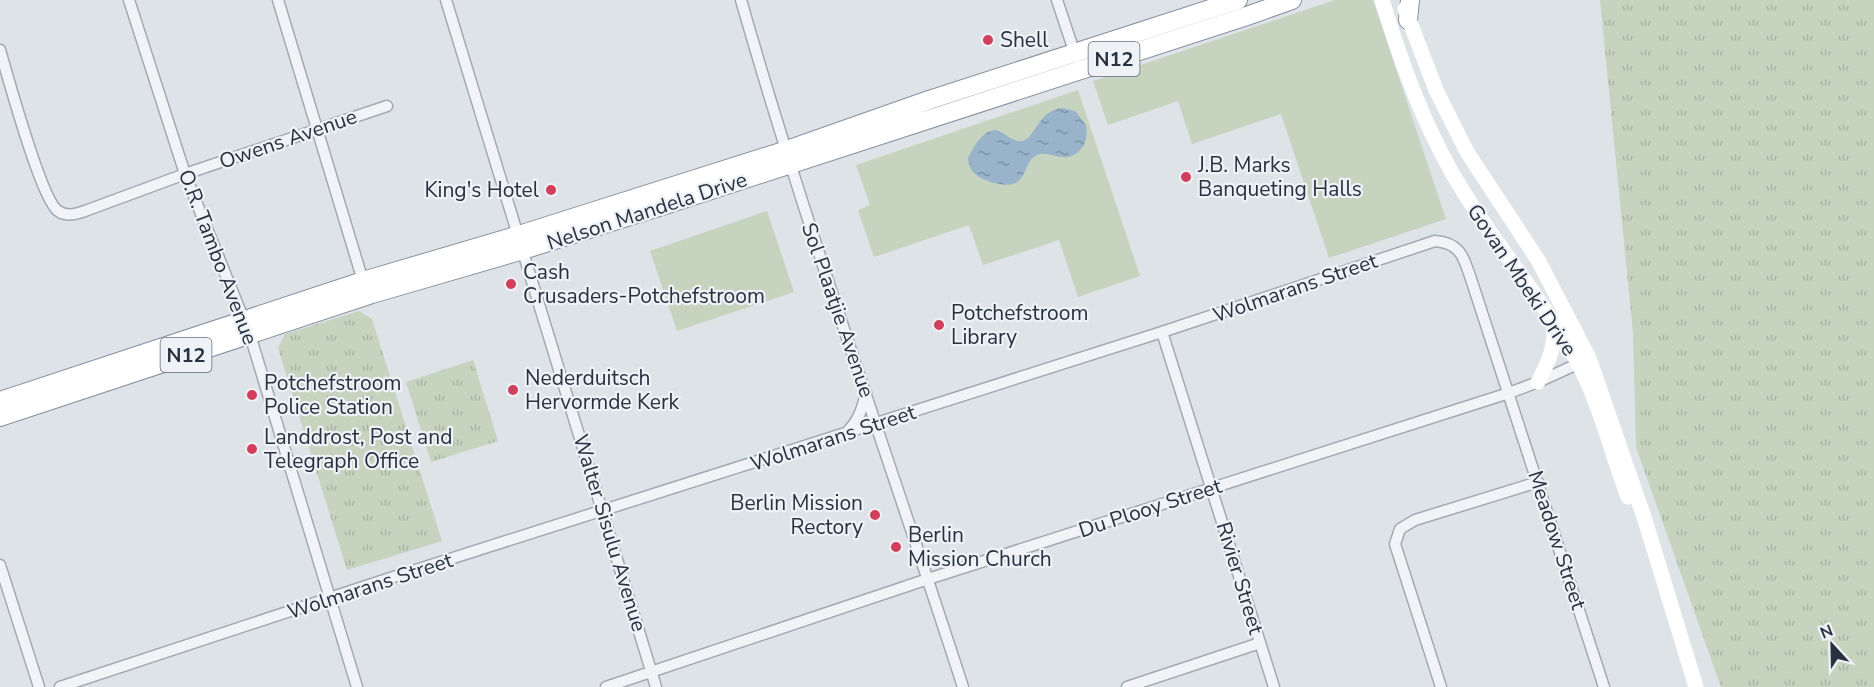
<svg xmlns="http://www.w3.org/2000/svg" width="1874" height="687" viewBox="0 0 1874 687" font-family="'Nunito Sans',sans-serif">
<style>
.grass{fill:url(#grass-tufts)}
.park{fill:#c5d3bf}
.water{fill:url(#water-ripples)}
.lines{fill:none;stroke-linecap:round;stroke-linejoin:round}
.street-casing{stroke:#a3aab2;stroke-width:13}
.highway-casing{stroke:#8591a0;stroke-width:20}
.street{stroke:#f1f3f7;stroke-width:10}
.secondary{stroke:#fff;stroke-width:15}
.highway{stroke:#fff;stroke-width:18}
.poi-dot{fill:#d23e5c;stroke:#eef2f6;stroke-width:2}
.labels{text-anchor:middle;stroke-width:4.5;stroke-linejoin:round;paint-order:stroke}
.shield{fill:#eef2f6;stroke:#636b77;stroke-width:1.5}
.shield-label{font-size:20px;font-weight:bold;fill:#273140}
.poi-label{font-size:21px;fill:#273140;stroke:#eef2f6;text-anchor:start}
.street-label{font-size:21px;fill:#273140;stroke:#eef2f6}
</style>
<defs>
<pattern id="grass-tufts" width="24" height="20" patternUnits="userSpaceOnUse" patternTransform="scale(1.5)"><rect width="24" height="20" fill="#c5d3bf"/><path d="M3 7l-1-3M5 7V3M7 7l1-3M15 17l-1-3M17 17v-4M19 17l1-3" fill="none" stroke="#a9b6a5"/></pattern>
<pattern id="water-ripples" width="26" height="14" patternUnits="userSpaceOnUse" patternTransform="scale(1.5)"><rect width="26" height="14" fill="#98b3ca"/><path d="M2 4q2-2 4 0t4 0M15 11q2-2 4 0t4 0" fill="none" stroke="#7c92a5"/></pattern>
</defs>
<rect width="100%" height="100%" fill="#dee3e8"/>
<path class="grass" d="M1600,0H1874V687H1721L1636,447L1633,333Z
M359,311L372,319L442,541L347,570L278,348L285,334Z
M473,360L498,441L431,462L406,382Z"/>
<path class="park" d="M1335,0H1373L1446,219L1329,258L1281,114L1192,144L1178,101L1108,125L1093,81Z
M1078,90L1140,276L1078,297L1059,240L983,265L969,225L874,257L858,210L870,205L856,165Z
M767,211L794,292L677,331L650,251Z"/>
<path class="water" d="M1062,108L1075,111L1086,125C1087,134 1087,144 1079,151C1062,166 1049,148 1035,156C1026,162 1026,176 1017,182C1007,189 981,181 973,172C970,169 969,163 968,159C973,147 982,131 996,130C1003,132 1010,139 1017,141C1035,145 1036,110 1062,108Z"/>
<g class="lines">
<g class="street-casing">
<path id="street" d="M129,0L185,174L250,335L357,687
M278,0L363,281
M446,0L656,687
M741,0C807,231 889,458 963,687
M1057,0L1076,57
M0,50C8,77 41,199 58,211C67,217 76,214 85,211L185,174L387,106
M1162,332L1274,687
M845,434C858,422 862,410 866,393
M0,565L39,687
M60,687L381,581L1162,332L1435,241C1462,243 1464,259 1472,282L1604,687
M606,687L928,579L1509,393L1538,382L1584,361
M1127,687L1260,643
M1441,687L1395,544L1400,529L1415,520L1538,482"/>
</g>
<g class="highway-casing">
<path id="highway" d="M1408,20L1410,0
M0,401L363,281L519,235L787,150L929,100L1238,0
M0,417L372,294L523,250L665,205L1244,17L1292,0"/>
</g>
<use href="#street" class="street"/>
<path class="secondary" d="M1382,0C1403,68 1427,135 1466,196C1501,252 1545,302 1577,361C1600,404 1611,452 1628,497
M1405,9L1436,90L1467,152L1538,260L1589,358L1645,520L1696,687
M1538,382C1548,363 1556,346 1554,323"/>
<use href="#highway" class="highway"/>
</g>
<g class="poi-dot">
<circle cx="988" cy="40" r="6"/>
<circle cx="1186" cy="177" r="6"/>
<circle cx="551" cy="190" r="6"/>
<circle cx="511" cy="284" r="6"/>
<circle cx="939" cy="325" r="6"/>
<circle cx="513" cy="390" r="6"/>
<circle cx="252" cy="395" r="6"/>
<circle cx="252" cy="449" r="6"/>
<circle cx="875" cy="515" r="6"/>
<circle cx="896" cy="547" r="6"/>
</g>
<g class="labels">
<g class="shield">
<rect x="1088.5" y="42" width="51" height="34" rx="4.5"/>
<rect x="160.5" y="338" width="51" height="34" rx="4.5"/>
</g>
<g class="shield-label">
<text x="1114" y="66">N12</text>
<text x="186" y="362">N12</text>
</g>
<g class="poi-label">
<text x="1000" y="47">Shell</text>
<text x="1198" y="172">J.B. Marks<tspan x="1198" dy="24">Banqueting Halls</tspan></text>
<text x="539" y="197" text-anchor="end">King's Hotel</text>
<text x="523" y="279">Cash<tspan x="523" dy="24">Crusaders-Potchefstroom</tspan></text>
<text x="951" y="320">Potchefstroom<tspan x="951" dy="24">Library</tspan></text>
<text x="525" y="385">Nederduitsch<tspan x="525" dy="24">Hervormde Kerk</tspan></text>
<text x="264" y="390">Potchefstroom<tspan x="264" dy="24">Police Station</tspan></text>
<text x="264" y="444">Landdrost, Post and<tspan x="264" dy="24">Telegraph Office</tspan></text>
<text x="863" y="510" text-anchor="end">Berlin Mission<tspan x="863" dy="24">Rectory</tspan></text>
<text x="908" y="542">Berlin<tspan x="908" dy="24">Mission Church</tspan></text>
</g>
<g class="street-label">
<text transform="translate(288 139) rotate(-19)" y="7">Owens Avenue</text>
<text transform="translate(647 211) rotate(-18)" y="7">Nelson Mandela Drive</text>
<text transform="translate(218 257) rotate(69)" y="7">O.R. Tambo Avenue</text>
<text transform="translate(1522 280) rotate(56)" y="7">Govan Mbeki Drive</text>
<text transform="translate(1295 288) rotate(-19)" y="7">Wolmarans Street</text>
<text transform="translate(838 310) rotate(71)" y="7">Sol Plaatjie Avenue</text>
<text transform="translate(833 438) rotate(-18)" y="7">Wolmarans Street</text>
<text transform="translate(1150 508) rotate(-18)" y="7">Du Plooy Street</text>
<text transform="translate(610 533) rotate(73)" y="7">Walter Sisulu Avenue</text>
<text transform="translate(1557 540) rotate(72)" y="7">Meadow Street</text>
<text transform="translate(1240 578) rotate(73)" y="7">Rivier Street</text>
<text transform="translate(370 586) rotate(-18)" y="7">Wolmarans Street</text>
</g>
</g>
<g transform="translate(1832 645) rotate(338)" stroke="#eef2f6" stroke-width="4.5" paint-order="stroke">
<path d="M0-4.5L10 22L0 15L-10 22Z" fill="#273140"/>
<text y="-9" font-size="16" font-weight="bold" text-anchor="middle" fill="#273140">N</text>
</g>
</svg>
